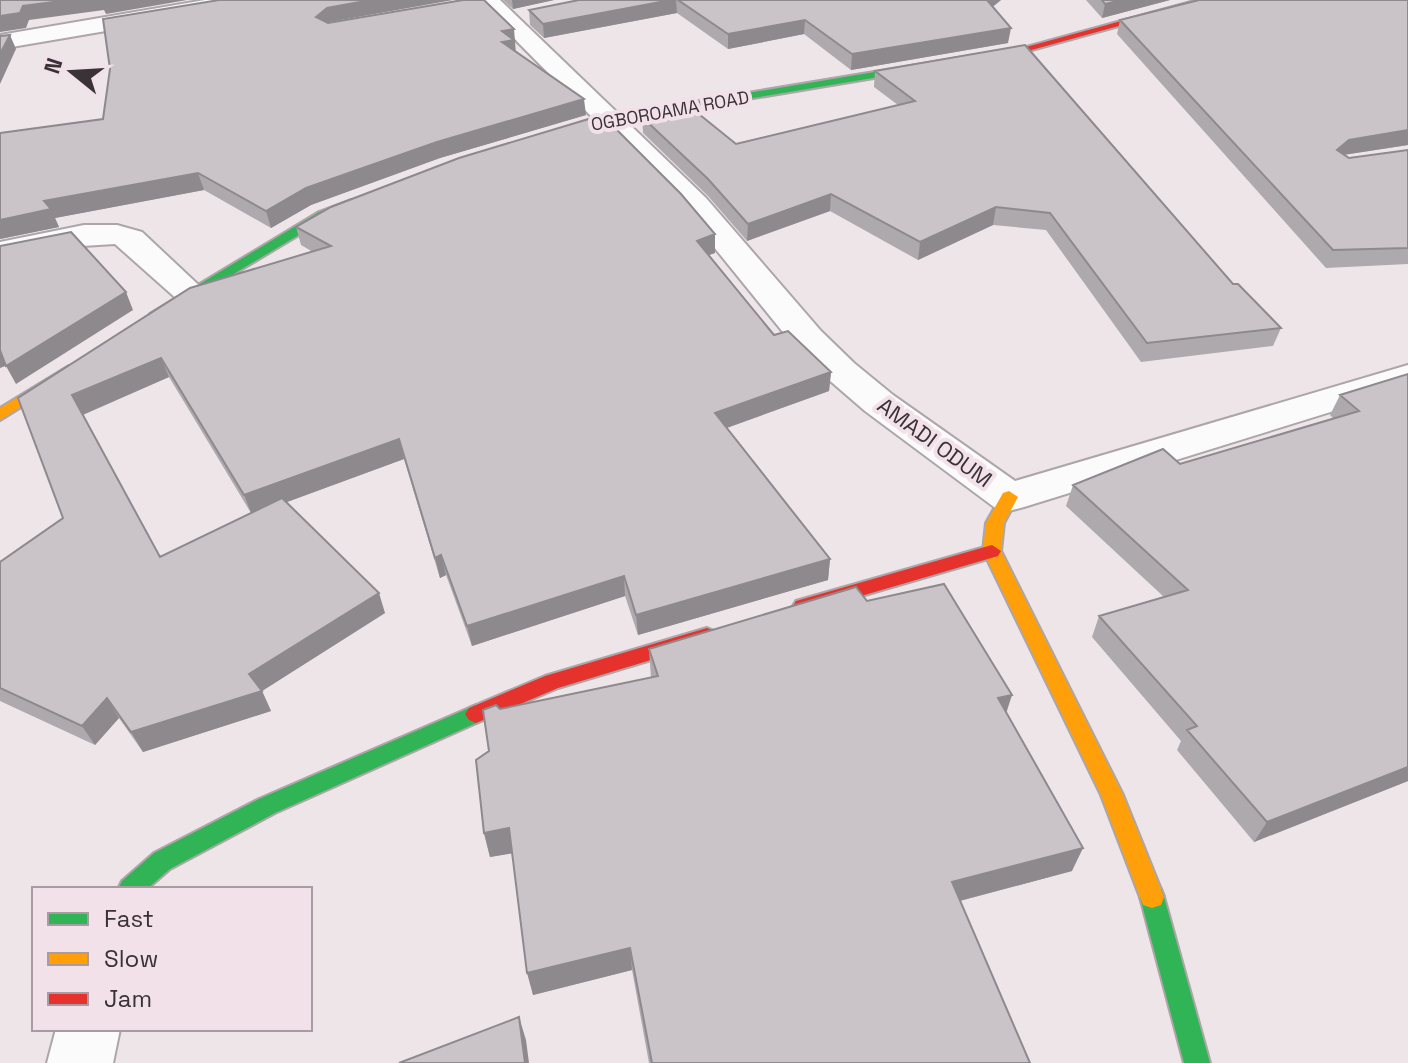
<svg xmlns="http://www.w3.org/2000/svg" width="1408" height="1063" viewBox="0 0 1408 1063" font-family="'Space Grotesk',sans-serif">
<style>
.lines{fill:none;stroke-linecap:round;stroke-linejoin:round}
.street-casing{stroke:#ada6a9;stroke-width:4}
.fast-casing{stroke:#ada6a9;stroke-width:4}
.slow-casing{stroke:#ada6a9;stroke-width:4}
.jam-casing{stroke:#ada6a9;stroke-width:4}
.street{fill:#fcfbfc;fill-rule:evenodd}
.fast{fill:#30b455;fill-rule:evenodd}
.slow{fill:#ff9f0a;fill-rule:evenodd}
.jam{fill:#e5322d;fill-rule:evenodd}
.wall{fill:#aea9ad;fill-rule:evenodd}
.shaded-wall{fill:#8d898d}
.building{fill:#cac4c9;stroke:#8d898d;stroke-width:2}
.labels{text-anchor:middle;stroke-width:8;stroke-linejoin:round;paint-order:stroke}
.far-street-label{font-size:18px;fill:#393236;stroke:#f2e1e9}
.street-label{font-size:22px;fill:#393236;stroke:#f2e1e9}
</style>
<rect width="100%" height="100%" fill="#eee5e9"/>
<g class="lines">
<g class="street-casing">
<path id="street" d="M205,0H258L247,7L0,49V35Z
M476,0H500L706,198L821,331L854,363L893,395L1015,481L1408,365V388L1024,507L1009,511L994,507L865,411L828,379L795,347L684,210Z
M84,225H117L142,232L207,293L202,300L190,303L178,300L115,244L66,247L0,262V242Z
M56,1029H120L113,1063H47Z"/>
</g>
<g class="fast-casing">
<path id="fast" d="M1013,49L1017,50V54L610,122L548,140L542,137L609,116Z
M351,200L357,204L355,207L327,218L162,317L157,318L150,314L319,212Z
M476,705L483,708L487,714L483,720L275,813L170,869L147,889H118L122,881L154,853L259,799Z
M1152,886L1161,889L1164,897L1210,1063H1184L1140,897L1143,889Z"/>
</g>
<g class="slow-casing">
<path id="slow" d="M69,366L74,368V374L0,420V408Z
M1009,491L1018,497L1004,523L1001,551L1123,795L1164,897L1161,905L1152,908L1143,905L1101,795L983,551L986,523L1003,493Z"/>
</g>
<g class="jam-casing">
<path id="jam" d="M1198,0H1213L1017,54L1008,52Z
M992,545L1001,551L998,556L803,613L796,611L793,606L796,601Z
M707,628L714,631L717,636L714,641L558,688L476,723L469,720L465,714L469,708L545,676Z"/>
</g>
<use href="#street" class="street"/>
<use href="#fast" class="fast"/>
<use href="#slow" class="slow"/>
<use href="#jam" class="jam"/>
</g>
<path class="wall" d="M503,0H554L513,9Z
M579,0H1001L992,7L1008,43L851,70L804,34L728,49L677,13L544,38L530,25L529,10Z
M1086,0H1170L1102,18Z
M1408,0V145L1344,155L1349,158L1408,150V264L1326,268L1117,34L1120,20Z
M330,22L329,23L515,44V52L586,115L440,158L311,205L271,228L204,190L55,218L59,227L0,239L103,119Z
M875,71L1233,284L1281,328L1273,346L1141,362L1046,230L993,225L918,260L830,211L747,241L708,196L643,133L642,117L736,144L898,105L874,87Z
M296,227L715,234V253L709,255L774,335L831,372L829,391L727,428L830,559L828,580L638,635L625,596L472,646L446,575L440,578L404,459L286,502L385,613L262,691L271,711L143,752L119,718L95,745L0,701V562L63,518L18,398L313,252L301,245ZM169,377L251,513L160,557L83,415Z
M1408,374V781L1254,842L1177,750L1181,741L1092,637L1099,616L1164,597L1066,506L1073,485L1180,464L1333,418L1330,415L1340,395Z
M867,601L1006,712L1072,871L960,901L1030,1063H649L632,970L533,995L512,853L490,857L484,833L489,751L500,709L651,678L649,649Z"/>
<path class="shaded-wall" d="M69,0H187L106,14L104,10L29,20L26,28L0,32V16L23,6Z
M371,0H453L330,22L319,31L316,17L327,8Z
M512,0H554L513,9Z
M671,0H676L677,13L544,38L543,24Z
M986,0H1001L984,14Z
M1122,0H1170L1102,18L1105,4Z
M805,20L804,34L728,49V34Z
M1011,28L1008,43L851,70L852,54Z
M514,29L516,54L504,57L502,31Z
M10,35L16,49L0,84V54Z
M584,99L586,115L440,158L311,205L271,228L266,211L306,188L437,142Z
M1408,130V145L1342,155L1337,150L1349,140Z
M198,173L204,190L55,218L59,227L0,239V220L44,201Z
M831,194L830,211L747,241L748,224Z
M996,207L993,225L918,260L920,242Z
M715,234V253L697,259V241Z
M126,292L133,310L16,384L6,366L8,365L0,368V349Z
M161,358L169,377L82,415L72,395Z
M831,372L829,391L715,432V413Z
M399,439L404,459L252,515L244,495Z
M441,555L446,575L440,578L435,558Z
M830,559L828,580L638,635L636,615Z
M624,576L625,596L472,646L467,626Z
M379,593L385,613L262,691L271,711L143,752L131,732L249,674Z
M1012,695L1004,720L998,698Z
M107,698L119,718L95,745L82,726Z
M1408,767V781L1254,842L1267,822Z
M509,828L514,853L490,857L484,833Z
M1083,848L1072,871L944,905L952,882Z
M630,948L632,970L533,995L527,973Z
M519,1017L526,1040L529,1063H525Z"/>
<path class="building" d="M0,0H69L23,6L20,13L0,16Z
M219,0H371L327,8L316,17L328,23L463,0H484L514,29L502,31L514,40L502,42L584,99L437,142L306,188L266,211L198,173L44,201L51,209L0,220V133L103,119L110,69L103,19Z
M579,0H671L543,24L529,10Z
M678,0H987L1011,28L852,54L805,20L728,34Z
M1102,0H1122L1105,4Z
M1199,0H1408V130L1349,140L1337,150L1349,158L1408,150V248L1333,250L1120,20Z
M10,35L0,54V36Z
M1025,45L1233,284H1238L1281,328L1147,343L1050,213L996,207L920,242L831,194L748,224L708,179L642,117L689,106L736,144L915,101L875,71Z
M602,115L681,194L715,234L697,241L774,335L788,331L831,372L715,413L830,559L636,615L624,576L467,626L441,555L435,558L399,439L244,495L161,358L72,395L160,557L282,498L379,593L249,674L262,691L131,732L107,698L82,726L0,688V562L63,518L18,398L190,288L331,246L296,227L331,207L459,158Z
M71,232L126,292L6,366L0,350V246Z
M1408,374V767L1267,822L1187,730L1197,726L1099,616L1188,590L1073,485L1163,449L1180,464L1359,411L1340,395Z
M944,584L1012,695L998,698L1083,848L952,882L1030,1063H652L630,948L527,973L509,828L484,833L476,760L489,751L483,710L496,705L500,709L658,676L649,649L856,587L867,601Z
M519,1017L525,1063H399Z"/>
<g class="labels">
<g class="far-street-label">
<text transform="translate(670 111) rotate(-10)" y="6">OGBOROAMA ROAD</text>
</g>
<g class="street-label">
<text transform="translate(935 442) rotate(36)" y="8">AMADI ODUM</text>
</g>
</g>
<rect x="32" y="887" width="280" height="144" fill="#f2e1e9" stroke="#a89ba1" stroke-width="2"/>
<rect x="48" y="913" width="40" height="12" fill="#30b455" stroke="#a89ba1" stroke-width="2"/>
<text x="104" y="927" font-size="24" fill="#393236">Fast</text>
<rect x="48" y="953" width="40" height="12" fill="#ff9f0a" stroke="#a89ba1" stroke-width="2"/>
<text x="104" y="967" font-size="24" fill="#393236">Slow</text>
<rect x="48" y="993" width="40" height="12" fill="#e5322d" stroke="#a89ba1" stroke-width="2"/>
<text x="104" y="1007" font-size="24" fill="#393236">Jam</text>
<g transform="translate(72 72) rotate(288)" stroke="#f2e1e9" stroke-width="6" paint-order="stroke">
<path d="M0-6L14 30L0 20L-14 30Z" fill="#393236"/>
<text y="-12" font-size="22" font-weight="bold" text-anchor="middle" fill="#393236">N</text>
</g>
</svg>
